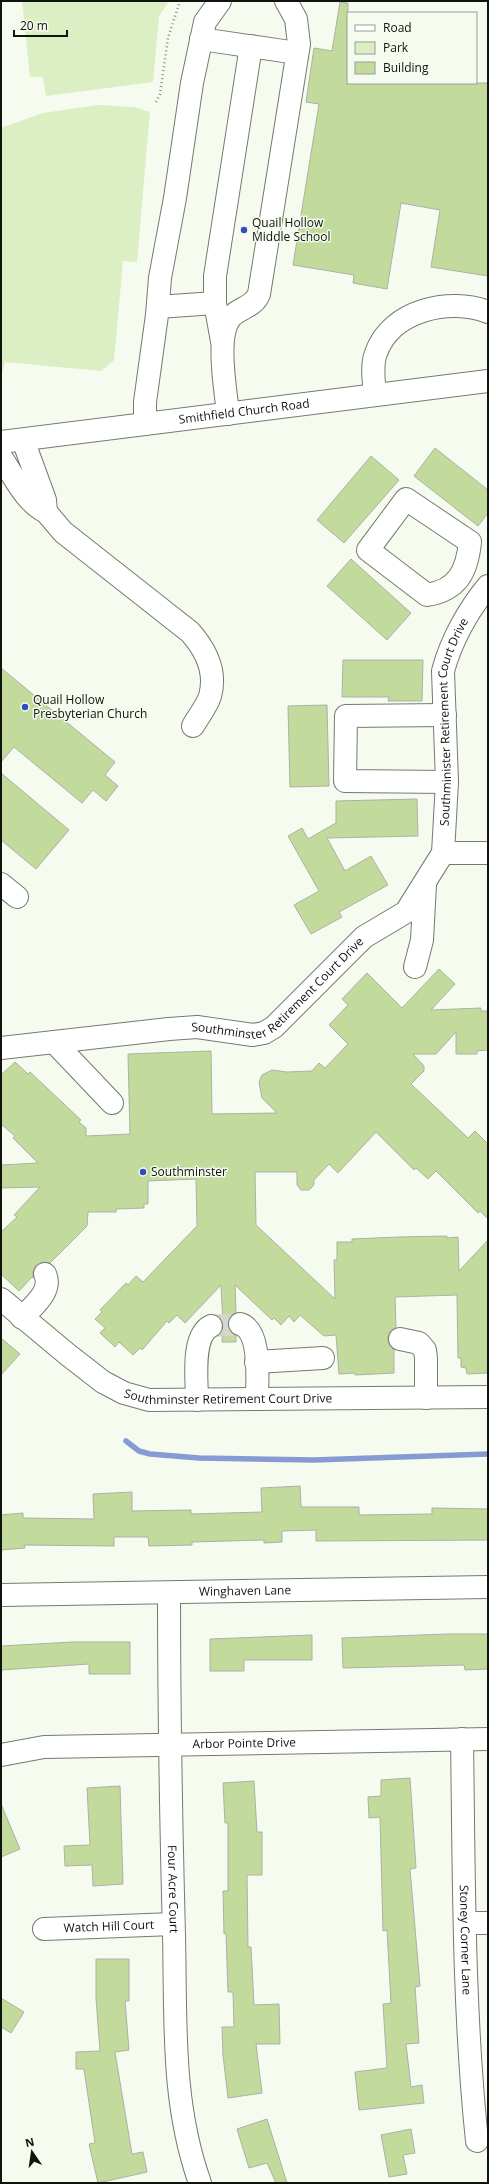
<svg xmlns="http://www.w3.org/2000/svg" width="489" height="2184" viewBox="0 0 489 2184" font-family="'Open Sans',sans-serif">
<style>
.green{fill:#dceec4}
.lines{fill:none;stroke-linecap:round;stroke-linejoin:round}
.stream{stroke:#869ad3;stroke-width:5.5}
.building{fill:#c2db9d;stroke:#acb1a5}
.minor-tunnel{stroke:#d3d8cc;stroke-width:22;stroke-dasharray:22 11;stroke-linecap:butt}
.minor-casing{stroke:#757a6f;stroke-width:24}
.path{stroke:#8a8e85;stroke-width:2.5;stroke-dasharray:1 3;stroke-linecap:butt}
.minor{stroke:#fff;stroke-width:22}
.poi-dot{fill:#344dbe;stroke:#f5fbee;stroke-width:1.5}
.labels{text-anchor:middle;stroke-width:3;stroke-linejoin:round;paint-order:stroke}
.poi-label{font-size:12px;fill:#11130e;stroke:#f5fbee;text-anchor:start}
.street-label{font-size:12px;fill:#11130e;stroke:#f5fbee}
</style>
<rect width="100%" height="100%" fill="#f5fbee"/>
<path class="green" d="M22,1H169L159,16L153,82L46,96L43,77H30Z
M98,105L134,107L150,112L137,262L123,261L114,360L101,371L5,362L1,377V128L43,113Z"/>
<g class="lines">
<path class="stream" d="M126,1441L139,1451L150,1454L199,1458L314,1460L488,1454"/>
</g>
<path class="building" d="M340,2L348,3V83H488V276L431,267L440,210L401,203L387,289L353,283L354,275L293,265L319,104L306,102L314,48L332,51Z
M435,448L488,490V513L478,526L414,476Z
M371,456L399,480L344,543L317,520Z
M351,559L411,613L387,640L327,586Z
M343,660H423L422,701H388L389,697H342Z
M1,668L115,762L105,775L118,786L106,801L93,790L82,803L14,747L1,762Z
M327,705L329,786L290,787L288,706Z
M1,773L69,830L36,869L1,840Z
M417,799L418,836L327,838L345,871L371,856L388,885L339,912L342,917L311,934L294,905L319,891L288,836L302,828L308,839L336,823V801Z
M439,969L455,984L431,1010L481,1008V1011H488V1050L477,1051V1054H456V1032L436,1054H413L424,1066V1071L411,1084L468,1138L475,1131L488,1144V1219L480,1211L478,1213L436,1171L428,1179L416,1168L414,1170L376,1132L338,1173L329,1164L314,1180V1185L309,1190H301L297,1185V1172H255L256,1225L335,1299L334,1260H337V1242H352V1239L399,1237L447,1236V1238L458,1237L459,1271L488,1240V1373L467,1374L466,1368L461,1367V1358H458L457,1295L395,1297L396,1327L390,1331L388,1337V1343L394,1350V1373L355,1375V1373L339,1374L336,1335L324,1336L300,1315L294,1322L289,1316L281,1325L274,1318L272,1320L235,1285L236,1313L230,1317L228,1324L229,1330L236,1336V1342H222L223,1324L221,1285L185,1323L177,1315L169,1323L167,1321L142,1350L140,1348L133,1355L119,1342L115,1347L100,1333L105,1328L95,1319L102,1312L100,1310L126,1283L128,1285L136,1276L143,1282L197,1226L196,1179L148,1181V1204H144V1208L116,1209V1212H88L87,1226L50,1263L42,1262L36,1265L33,1271V1278L32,1277L19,1291L1,1274V1232L17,1217L14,1215L40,1187L1,1188V1165L38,1163L13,1138L15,1136L1,1124V1075L15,1062L28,1074L30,1072L81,1120L79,1122L86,1128V1136L130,1134L128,1054L211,1051L212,1114L277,1113L262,1098L259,1082L262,1075L272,1070L287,1072L312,1071L319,1063L325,1068L348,1044L329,1025L348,1005L342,999L367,973L402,1008Z
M1,1338L20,1354L1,1375Z
M300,1486L301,1507H359V1515L432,1514V1508L488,1509V1540L316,1541V1530L282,1531V1542L264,1543V1540L192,1542V1545L149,1546L148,1537H114V1546L24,1545L25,1548L1,1550V1515L23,1513V1518L94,1519L93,1494L132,1492V1511L191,1510V1514L262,1512L261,1488Z
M447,1634H488V1669L465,1670L464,1665L343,1668L342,1638Z
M312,1635V1660H244V1671H210V1639Z
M73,1642H130V1674H89V1664L1,1670V1646Z
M410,1778L416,1868L410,1869L420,1986L415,1987L419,2043L406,2044L411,2087L422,2085L424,2103L359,2110L355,2072L387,2068L383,2004L391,2003L387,1930L383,1931L380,1817L369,1818L368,1797L381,1796V1780Z
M254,1781L257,1832H262V1875H247L248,1947H251L254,2005L279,2004L280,2044H256L262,2093L228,2098L223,2055L222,2027H234L233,1992H228L226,1933L224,1934L223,1891H228V1823H225L223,1783Z
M120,1786L123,1884L93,1886L92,1865L65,1866L64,1846L90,1845L87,1788Z
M1,1804L20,1849L1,1857Z
M96,1959H129V2001H125L129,2050L115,2052L132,2154L143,2152L147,2172L98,2183L89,2144L95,2143L84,2069H76V2052L100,2051L96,1998Z
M1,1998L24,2012L11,2033L1,2027Z
M267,2119L287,2183H276L267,2163L249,2168L237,2129Z
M411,2129L415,2153L403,2155L407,2174L389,2177L381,2135Z"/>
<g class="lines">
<path class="minor-tunnel" d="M211,1326L240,1324"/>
<g class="minor-casing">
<g id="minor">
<path d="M201,39L297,53"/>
<path d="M158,307L215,303"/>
<path d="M222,341L215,303V276L251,46"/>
<path d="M375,395C374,381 371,366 376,353C391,310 450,297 488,312"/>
<path d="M228,414C226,391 215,335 231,317C239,308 254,307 259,294L299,44L296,19L286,1"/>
<path d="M145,424V402L157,315L160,278L175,198L192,83L205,22L220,1"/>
<path id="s1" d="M1,442L488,381"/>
<path d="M1,457C14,476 25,502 46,512L45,500L23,440"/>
<path d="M406,499L470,542C467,571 458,590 427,595L368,550Z"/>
<path d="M46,512L63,532L190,632C206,650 217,671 210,696C207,706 198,717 193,726"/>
<path d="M445,715L346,716L345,781L447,782"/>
<path id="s2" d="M443,853L447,782L443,671C451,641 468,610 488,586"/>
<path d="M1,884L17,897"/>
<path d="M415,967L422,940L425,885"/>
<path d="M54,1042L112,1103"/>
<path id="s3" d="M1,1048L169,1029L197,1027L253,1035L264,1033L274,1027L364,937L406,912L443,853H488"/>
<path id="s4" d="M1,1299L67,1354L103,1382L124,1393L149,1400L488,1397"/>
<path d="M22,1318C33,1306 53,1291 45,1274"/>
<path d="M240,1324C262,1331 257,1379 257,1399"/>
<path d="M400,1339L419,1343L425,1350L426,1358V1398"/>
<path d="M256,1362L323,1358"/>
<path d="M197,1400C197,1380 191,1336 211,1326"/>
<path id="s5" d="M169,1593C169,1707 171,1821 174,1935C176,2020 171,2102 200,2183"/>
<path id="s6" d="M1,1595L488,1587"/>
<path id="s7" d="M462,1739C464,1873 463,2007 477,2141"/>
<path id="s8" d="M1,1755L44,1747L488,1739"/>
<path d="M465,1923H488"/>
<path id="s9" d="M44,1929L173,1924"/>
</g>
</g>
<path class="path" d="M156,102L160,94L168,38L180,1"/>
<use href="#minor" class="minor"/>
</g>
<g class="poi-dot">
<circle cx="244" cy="230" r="4"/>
<circle cx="25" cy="707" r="4"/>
<circle cx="143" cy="1172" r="4"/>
</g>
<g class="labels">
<g class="poi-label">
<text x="252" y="227">Quail Hollow<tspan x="252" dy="14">Middle School</tspan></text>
<text x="33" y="704">Quail Hollow<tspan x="33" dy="14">Presbyterian Church</tspan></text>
<text x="151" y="1176">Southminster</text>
</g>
<g class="street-label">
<text dy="4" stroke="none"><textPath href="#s1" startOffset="245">Smithfield Church Road</textPath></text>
<text dy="4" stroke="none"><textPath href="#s2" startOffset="133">Southminister Retirement Court Drive</textPath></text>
<text dy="4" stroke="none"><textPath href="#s3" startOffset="296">Southminster Retirement Court Drive</textPath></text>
<text dy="4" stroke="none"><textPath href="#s4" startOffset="260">Southminster Retirement Court Drive</textPath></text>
<text dy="4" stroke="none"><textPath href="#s6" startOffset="244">Winghaven Lane</textPath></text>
<text dy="4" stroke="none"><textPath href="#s8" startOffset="244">Arbor Pointe Drive</textPath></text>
<text dy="4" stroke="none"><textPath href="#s5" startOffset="296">Four Acre Court</textPath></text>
<text dy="4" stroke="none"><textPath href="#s9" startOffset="65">Watch Hill Court</textPath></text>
<text dy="4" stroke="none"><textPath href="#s7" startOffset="201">Stoney Corner Lane</textPath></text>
</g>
</g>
<rect width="489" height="2184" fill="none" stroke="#11130e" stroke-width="4"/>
<rect x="347" y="12" width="130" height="72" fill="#f5fbee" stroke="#9a9e94"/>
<rect x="355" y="25" width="20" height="6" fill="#ffffff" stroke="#9a9e94"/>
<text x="383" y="32" font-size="12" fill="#11130e">Road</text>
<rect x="355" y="42" width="20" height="12" fill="#dceec4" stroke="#9a9e94"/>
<text x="383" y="52" font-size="12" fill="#11130e">Park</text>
<rect x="355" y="62" width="20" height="12" fill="#c2db9d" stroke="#9a9e94"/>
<text x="383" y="72" font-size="12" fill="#11130e">Building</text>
<g transform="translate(32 2152) rotate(347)" stroke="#f5fbee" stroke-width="3" paint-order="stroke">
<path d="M0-3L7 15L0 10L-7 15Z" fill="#11130e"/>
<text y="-6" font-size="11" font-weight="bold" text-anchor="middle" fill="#11130e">N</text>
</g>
<path d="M14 30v6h53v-6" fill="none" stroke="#11130e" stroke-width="2"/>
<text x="20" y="30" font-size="12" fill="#11130e" stroke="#f5fbee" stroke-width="3" paint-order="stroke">20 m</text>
</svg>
